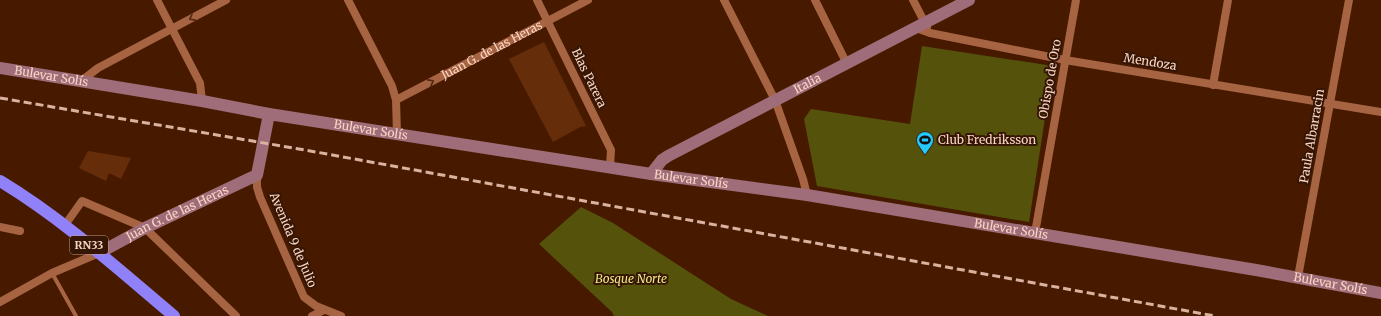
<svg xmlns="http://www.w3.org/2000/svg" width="1381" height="316" viewBox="0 0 1381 316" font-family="Merriweather,serif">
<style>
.green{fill:#55520c}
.building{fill:#662d0b}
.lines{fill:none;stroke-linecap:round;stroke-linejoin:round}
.lane{stroke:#a66443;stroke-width:4}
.street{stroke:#a66443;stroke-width:8}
.secondary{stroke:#9f6d79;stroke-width:12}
.highway{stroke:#9081f8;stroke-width:12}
.rail{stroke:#d9b2a0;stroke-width:3;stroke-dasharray:8 4;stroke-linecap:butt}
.oneway{stroke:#512914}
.labels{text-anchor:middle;stroke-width:4;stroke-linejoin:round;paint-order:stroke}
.shield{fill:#351504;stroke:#bf9b8a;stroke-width:1}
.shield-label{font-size:11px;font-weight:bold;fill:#fad4c3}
.street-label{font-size:12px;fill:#fad4c3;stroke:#351504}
.poi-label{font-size:12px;fill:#fad4c3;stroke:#351504;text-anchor:start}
.park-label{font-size:12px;font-style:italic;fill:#edea85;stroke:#351504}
</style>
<rect width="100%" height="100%" fill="#471a00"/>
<path class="green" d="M922,46L1053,66L1029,222L817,186L804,119L811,109L910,124Z
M581,207L613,223L731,299L768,316H614L612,312L539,244Z"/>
<path class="building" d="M544,42L586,126L580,127L553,142L509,59Z
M88,151L118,156L131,158L121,179L109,173L106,181L79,168Z"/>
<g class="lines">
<path class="lane" d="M52,273L76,316"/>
<g class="street">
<path d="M157,0L200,83L202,101"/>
<path d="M348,0L392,86L396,100L397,134"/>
<path d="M537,0L611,150L610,167"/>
<path d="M724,0L775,100L803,179L807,195"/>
<path d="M815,0L847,64"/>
<path d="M913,0L927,27"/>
<path d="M916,28L930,33L1065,60L1381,112"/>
<path d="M80,82L98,68L226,0"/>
<path d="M1213,85L1228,0"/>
<path id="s1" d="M396,100L588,0"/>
<path d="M257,175V187L260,197L304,297L316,306L341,316"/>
<path d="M65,225L82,201L145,228L236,316"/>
<path d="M0,227L20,231"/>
<path d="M1035,233L1076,0"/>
<path d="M1298,277L1349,0"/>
<path d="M0,302L52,273L99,253"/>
<path d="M312,316L324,310"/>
</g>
<g class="secondary">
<path id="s2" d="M0,68L202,101L269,114L651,174L807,195L1256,270L1381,293"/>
<path id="s3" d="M651,174L662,160L668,156L969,0"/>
<path id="s4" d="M99,253L145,228L257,175L269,114"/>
</g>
<path class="highway" d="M0,181C63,219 118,269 174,316"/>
<path class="rail" d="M0,98L305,150L1215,316"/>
</g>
<defs><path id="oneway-chevron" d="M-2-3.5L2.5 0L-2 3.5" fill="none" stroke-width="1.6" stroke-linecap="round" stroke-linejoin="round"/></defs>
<g class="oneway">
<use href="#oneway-chevron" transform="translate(192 18) rotate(152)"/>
<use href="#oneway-chevron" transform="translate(431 82) rotate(-28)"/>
</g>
<defs>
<g id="stadium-pin" transform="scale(0.9)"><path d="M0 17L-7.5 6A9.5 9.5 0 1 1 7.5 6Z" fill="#24c9fe" stroke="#351504"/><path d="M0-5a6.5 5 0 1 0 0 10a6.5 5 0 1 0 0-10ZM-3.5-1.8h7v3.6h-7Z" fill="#111"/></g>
</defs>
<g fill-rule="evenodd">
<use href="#stadium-pin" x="925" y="140"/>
</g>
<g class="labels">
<rect class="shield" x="70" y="236" width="38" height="18" rx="3"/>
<g class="shield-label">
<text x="89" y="249">RN33</text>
</g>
<g class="street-label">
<text dy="4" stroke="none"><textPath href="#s1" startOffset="108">Juan G. de las Heras</textPath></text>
<text transform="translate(1150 62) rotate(9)" y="4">Mendoza</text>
<text dy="4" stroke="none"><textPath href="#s2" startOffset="52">Bulevar Solís</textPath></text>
<text transform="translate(589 78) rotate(64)" y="4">Blas Parera</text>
<text transform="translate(1050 79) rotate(-80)" y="4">Obispo de Oro</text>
<text dy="4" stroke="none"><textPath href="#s3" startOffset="182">Italia</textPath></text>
<text dy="4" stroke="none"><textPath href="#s2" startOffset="376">Bulevar Solís</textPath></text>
<text transform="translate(1312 136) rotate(-80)" y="4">Paula Albarracin</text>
<text dy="4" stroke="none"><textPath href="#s2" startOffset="700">Bulevar Solís</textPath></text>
<text dy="4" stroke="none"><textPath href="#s4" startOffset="88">Juan G. de las Heras</textPath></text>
<text dy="4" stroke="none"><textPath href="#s2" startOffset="1024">Bulevar Solís</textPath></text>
<text transform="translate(293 240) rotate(67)" y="4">Avenida 9 de Julio</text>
<text dy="4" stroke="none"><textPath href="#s2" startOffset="1348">Bulevar Solís</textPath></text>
</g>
<g class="poi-label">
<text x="938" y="144">Club Fredriksson</text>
</g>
<g class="park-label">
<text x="631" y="283">Bosque Norte</text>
</g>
</g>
</svg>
